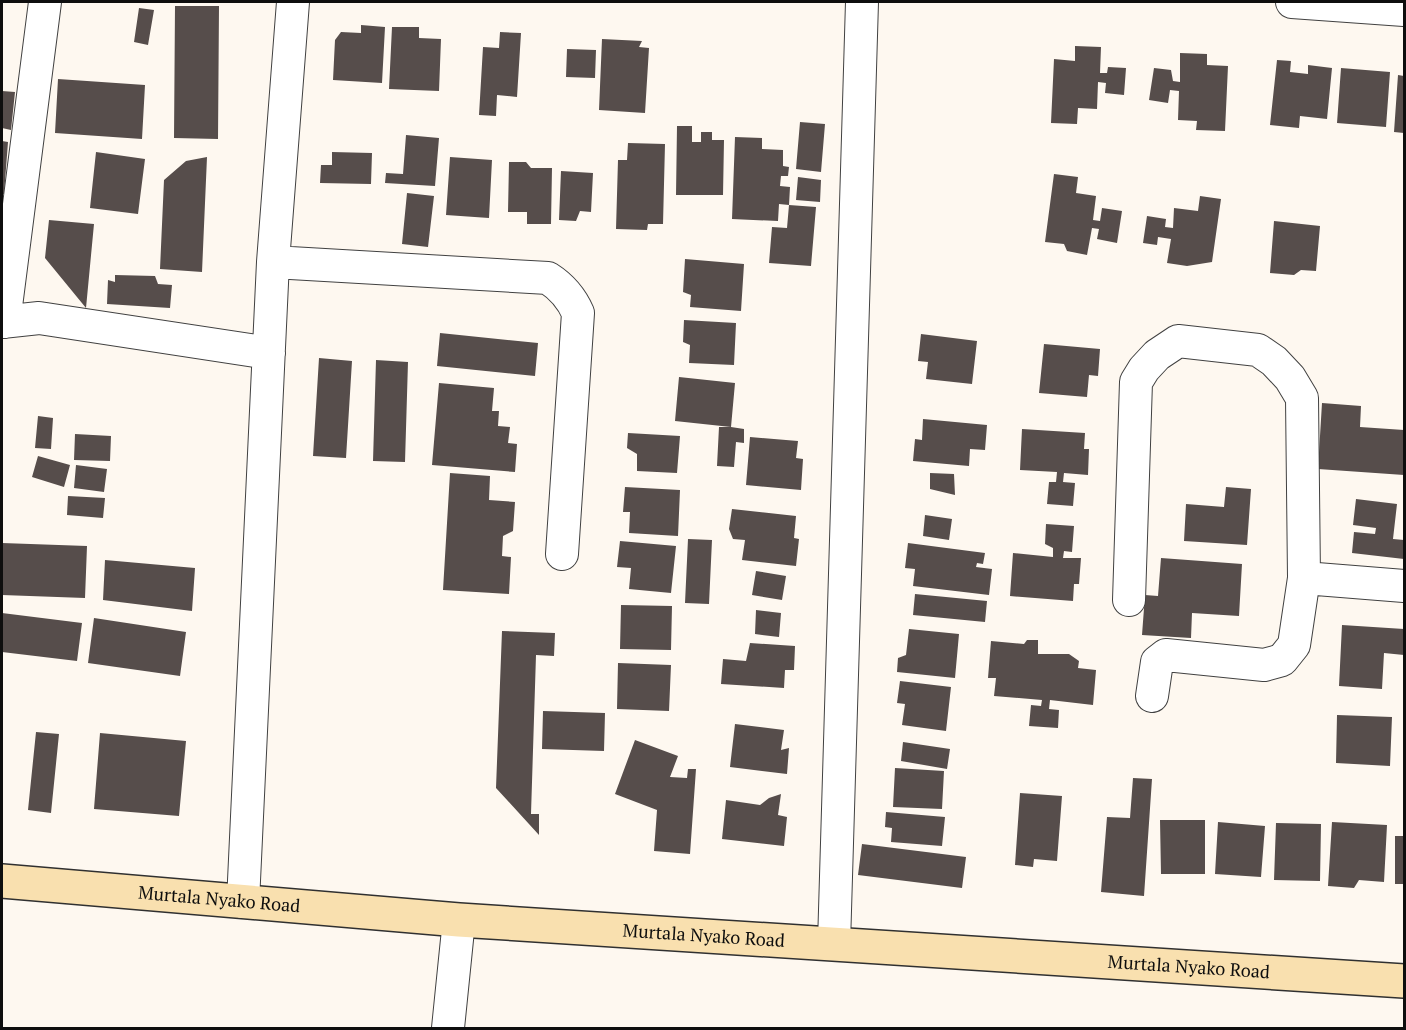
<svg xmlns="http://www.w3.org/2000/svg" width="1406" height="1030" viewBox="0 0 1406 1030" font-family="'PT Serif',serif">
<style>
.building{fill:#564d4b}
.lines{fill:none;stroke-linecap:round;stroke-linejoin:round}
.street-casing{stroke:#414141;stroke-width:34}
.secondary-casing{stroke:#303030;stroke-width:36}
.street{stroke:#fff;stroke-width:32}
.secondary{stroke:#f9e0af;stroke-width:33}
.labels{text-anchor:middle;stroke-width:6;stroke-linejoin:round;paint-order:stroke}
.street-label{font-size:18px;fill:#0e0e0e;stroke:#fff}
</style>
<rect width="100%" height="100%" fill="#fef8f0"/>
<path class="building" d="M175,6H219L218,139L174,138Z
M139,8L154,10L148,45L134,42Z
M361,25L385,27L382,83L333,80L335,40L341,32L361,33Z
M392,27H419V38L441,39L439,91L389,89Z
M500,32L521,33L517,97L497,95L496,116L479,115L483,47L499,48Z
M602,39L642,41L639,47L649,48L645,113L599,110Z
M1075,46L1101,47L1100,73H1107L1108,67L1126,68L1124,95L1105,93L1106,83L1098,82L1097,109L1078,108L1077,124L1051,123L1054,59L1075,61Z
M567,49L596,50L595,78L566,77Z
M1180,53L1207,54V65L1228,66L1225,131L1196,130L1197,121L1178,120L1179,91L1170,90L1168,103L1149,100L1154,68L1171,70L1173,81L1180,82Z
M1277,60L1291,61L1290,72L1308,74V65L1332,68L1327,119L1300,116L1299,128L1270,125Z
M1341,68L1390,72L1386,127L1337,123Z
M1398,75L1404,76V133L1394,132Z
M58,79L145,85L142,139L55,133Z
M2,91L15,92L11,130L2,128Z
M800,122L825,124L821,172L796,169Z
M677,126H692V142H701V132H712V140H724L723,195H676Z
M406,135L439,138L435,186L385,183L386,173L403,174Z
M735,137L762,138V149L783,150V166L789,167L788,176H781L780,186L790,187L789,205L816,207L811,266L769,263L772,227L787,228L789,205L779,204L778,221L732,219Z
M2,141L8,142L4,194H2Z
M628,143L665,144L663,224H648L647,230L616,229L618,160H627Z
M96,152L145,159L138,214L90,208Z
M332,152L372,153L371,184L320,183L321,165H332Z
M207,157L202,272L160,269L164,180L186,161Z
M450,157L492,160L489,218L446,215Z
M509,162H526L531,168H552L551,224H527V212H508Z
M561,171L593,173L591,212L580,211L576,221L559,220Z
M1054,174L1078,177L1076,193L1096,196L1093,220L1100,221L1102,208L1122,211L1117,243L1097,239L1099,229L1092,228L1087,255L1067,251L1064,244L1045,242Z
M798,177L821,180L820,202L796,200Z
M407,193L434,196L428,247L402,244Z
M1200,196L1221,199L1212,262L1187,266L1167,263L1171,239L1158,237L1157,245L1143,243L1147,216L1166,219L1165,227L1173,228L1174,208L1198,211Z
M49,220L94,224L86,308L45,258Z
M1274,221L1320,226L1316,271L1301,270L1294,275L1270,273Z
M685,259L744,264L741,311L690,307L691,295L683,292Z
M115,275L155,276L158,284L172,285L170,308L107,304L108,280L115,282Z
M684,320L736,323L734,365L689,363L690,345L683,342Z
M440,333L538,343L535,376L437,366Z
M921,334L977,341L972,384L926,379L928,362L918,361Z
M1044,344L1100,349L1098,376L1089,375L1087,397L1039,393Z
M319,358L352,361L346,458L313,456Z
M376,360L408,362L405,462L373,461Z
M679,377L735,383L731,427L744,429V443L736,442L734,467L717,466L719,427H731L675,421Z
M439,383L494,388L492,411H499L498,426L510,427L508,443L517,444L515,472L432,465Z
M1322,403L1361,406L1360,427L1404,430V475L1318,469Z
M38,416L53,418L51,449L35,448Z
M923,419L987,425L985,450L970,449L969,466L913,461L915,439L922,440Z
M1022,429L1085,433L1084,449H1089L1088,475L1064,473L1063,482L1075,483L1073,506L1047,504L1049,482H1056L1057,472L1020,470Z
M628,433L680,436L677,473L637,471V454L627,448Z
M75,434L111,436L110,461L74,460Z
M750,437L798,441L796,458L803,459L801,490L746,485Z
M38,456L70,465L64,487L32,477Z
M76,465L107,469L104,492L74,488Z
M450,473L490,476L489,500L515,502L513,531L503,536L502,556L511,557L509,594L443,590Z
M930,473L954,474L955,495L930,489Z
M625,487L680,490L678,536L629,533L630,512H623Z
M1226,487L1251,489L1247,545L1184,541L1186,504L1224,507Z
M68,496L105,498L103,518L67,515Z
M1356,499L1397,504L1393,539L1404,540V559L1352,553L1354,532L1375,534L1376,528L1353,525Z
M732,509L796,516L794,538L799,539L796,566L742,560L745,540L733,539L729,529Z
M925,515L952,519L949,540L923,536Z
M1046,524L1074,526L1072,552L1064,551L1063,558H1081L1079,584H1074L1073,601L1010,596L1013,553L1053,557V548L1045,544Z
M688,539L712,540L709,604L685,603Z
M620,541L676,546L671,593L629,589L631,568L617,567Z
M2,543L87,546L85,598L2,595Z
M908,543L985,553L983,564L977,563L976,567L992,569L989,595L913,586L915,569L905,568Z
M1161,558L1242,564L1239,616L1192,613L1191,638L1142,635L1145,595L1158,596Z
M105,560L195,568L192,611L103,600Z
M756,571L786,576L782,600L752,595Z
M915,594L987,601L985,622L913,615Z
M621,605L672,606L671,650L620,649Z
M756,610L781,613L779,637L755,634Z
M2,613L82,623L77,661L2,652Z
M94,618L186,632L180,676L88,663Z
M1342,625L1404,629V655L1384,653L1382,689L1339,686Z
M909,629L959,634L955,678L897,672L898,658L906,655Z
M502,631L555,633L554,656L536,655L531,814H539V835L496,788Z
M1027,640H1038V654H1069L1079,661L1078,668L1096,670L1093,705L1050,700L1049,709L1059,710L1058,728L1029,726L1031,705L1041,706L1042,700L994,696L996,678H988L991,641L1024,644Z
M750,643L795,646L794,670H785L784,688L721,684L723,659L746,661Z
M618,663L671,665L669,711L617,709Z
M900,681L951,687L946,731L902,725L905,704L897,703Z
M543,711L605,713L604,751L542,749Z
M1337,715L1392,717L1390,766L1336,763Z
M735,724L784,730L781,750L789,748L787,774L730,767Z
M36,732L59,734L51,813L28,810Z
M100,733L186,741L179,816L94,809Z
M635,740L678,756L670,777L687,778L688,769H696L690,854L654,851L657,810L615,794Z
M903,742L950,749L947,769L901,761Z
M895,768L944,771L942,809L893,807Z
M1133,778L1152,779L1144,896L1101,892L1107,817L1130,818Z
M1020,793L1062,796L1057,861L1034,859L1033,867L1015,865Z
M781,794L778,815L787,817L784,846L722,839L726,800L760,805L769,798Z
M886,812L945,817L942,846L891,842L892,828L885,827Z
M1160,820H1205V874H1161Z
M1218,822L1265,826L1261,877L1215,874Z
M1332,822L1387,825L1384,882L1359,880L1354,888L1328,886Z
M1276,823L1321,824L1320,881L1274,880Z
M1395,836H1404V884H1395Z
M862,844L966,857L962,888L858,875Z"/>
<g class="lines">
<g class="street-casing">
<path id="street" d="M1292,2L1404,10
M273,262L548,278C562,287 571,297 578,313L562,554
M2,322L39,318L269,353
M4,322L45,2
M1129,600L1136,382L1144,369L1157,355L1178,341L1258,350L1274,361L1290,378L1302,398L1304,578L1404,586
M1152,696L1157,662L1166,655L1264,665L1282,660L1294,645L1304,578
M243,902L273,262L293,2
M834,944L862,2
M448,1028L459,920"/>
</g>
<g class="secondary-casing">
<g id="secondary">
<path id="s1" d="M2,881L459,920L1404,981"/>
</g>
</g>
<use href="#street" class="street"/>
<use href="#secondary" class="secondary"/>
</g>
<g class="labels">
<g class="street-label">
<text dy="6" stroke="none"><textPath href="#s1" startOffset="218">Murtala Nyako Road</textPath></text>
<text dy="6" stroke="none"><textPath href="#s1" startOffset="704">Murtala Nyako Road</textPath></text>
<text dy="6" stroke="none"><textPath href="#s1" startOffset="1190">Murtala Nyako Road</textPath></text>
</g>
</g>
<rect width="1406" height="1030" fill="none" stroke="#0e0e0e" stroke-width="6"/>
</svg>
